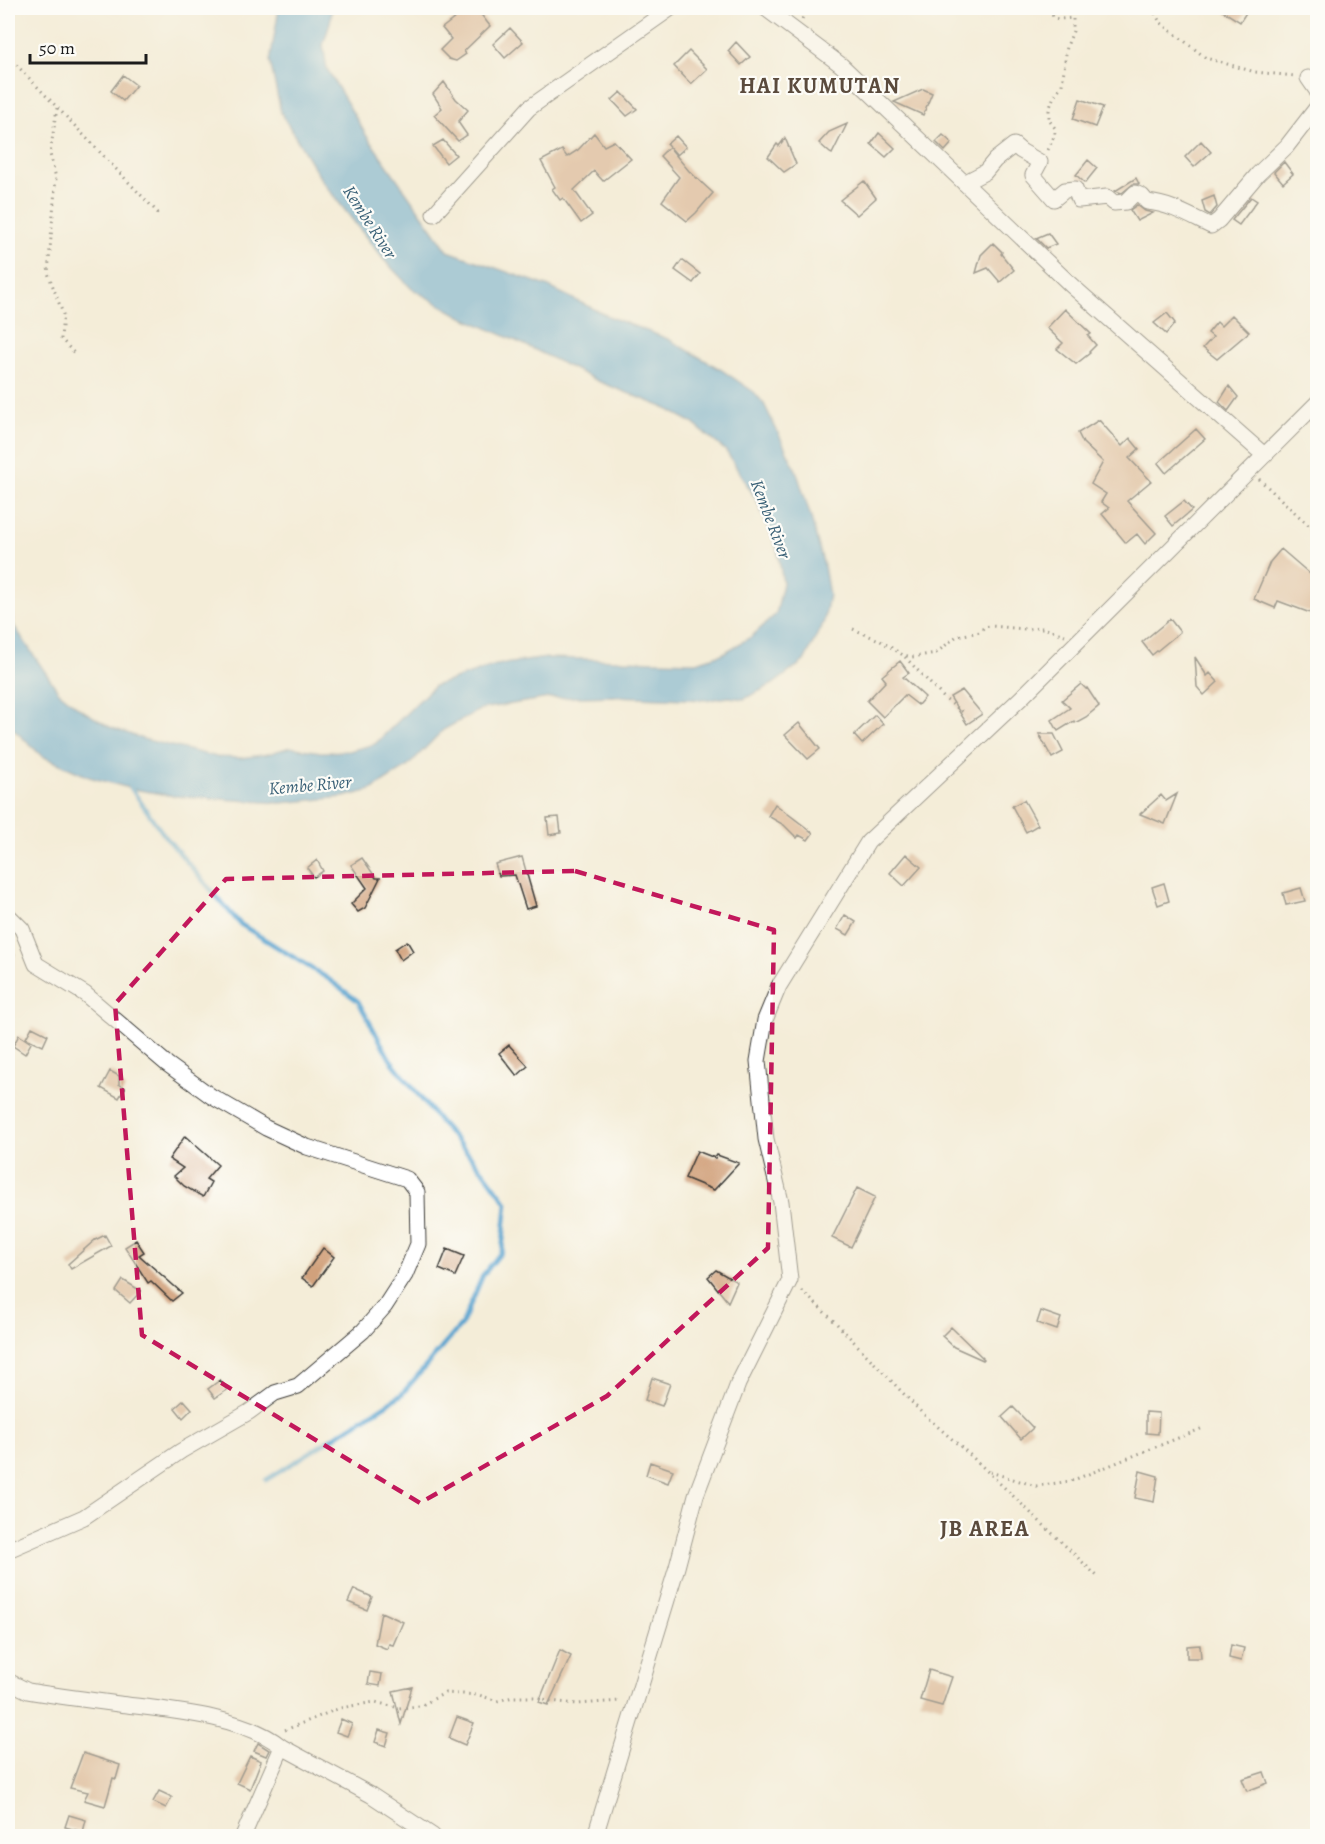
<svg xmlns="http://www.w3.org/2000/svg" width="1325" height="1844" viewBox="0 0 1325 1844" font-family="Alegreya,serif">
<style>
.water{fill:#56a3cf;stroke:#396076;stroke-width:1.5}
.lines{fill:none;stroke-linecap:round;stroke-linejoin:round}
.stream{stroke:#56a3cf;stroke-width:4.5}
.building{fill:#d1a17b}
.street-casing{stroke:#3c3b38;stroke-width:17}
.path{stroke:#3c3b38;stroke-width:3;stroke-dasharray:1.5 4.5;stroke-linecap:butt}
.street{stroke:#fff;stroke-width:15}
.marked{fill:none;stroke:#c2185b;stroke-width:4.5;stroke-dasharray:12 8;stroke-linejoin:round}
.labels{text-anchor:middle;stroke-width:4.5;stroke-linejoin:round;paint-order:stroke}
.water-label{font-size:18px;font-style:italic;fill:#396076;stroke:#fdfcf7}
.district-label{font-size:22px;font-weight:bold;letter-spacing:1.5px;fill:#5b4b3d;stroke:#fdfcf7}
</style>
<rect width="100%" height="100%" fill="#fdfcf7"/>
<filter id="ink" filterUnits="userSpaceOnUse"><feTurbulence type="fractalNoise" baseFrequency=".0167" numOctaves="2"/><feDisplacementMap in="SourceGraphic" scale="12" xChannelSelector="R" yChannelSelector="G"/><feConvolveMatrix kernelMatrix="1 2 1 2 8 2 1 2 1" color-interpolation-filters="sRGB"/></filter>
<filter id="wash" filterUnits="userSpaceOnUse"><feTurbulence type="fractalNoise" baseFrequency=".008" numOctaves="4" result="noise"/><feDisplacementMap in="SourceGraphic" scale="24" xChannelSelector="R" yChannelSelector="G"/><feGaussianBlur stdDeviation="1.35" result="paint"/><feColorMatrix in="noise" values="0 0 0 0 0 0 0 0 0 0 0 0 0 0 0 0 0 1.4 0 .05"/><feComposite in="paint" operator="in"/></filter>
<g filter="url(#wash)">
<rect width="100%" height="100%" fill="#f4edd8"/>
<path class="water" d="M279,8H332L330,23L323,45L327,69L366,135L448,251L547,286L610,317L668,339L720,369L754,392L764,404L796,470L810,514L824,566L829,595L824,621L804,661L773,684L744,699L729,697L709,700L614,696L549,698L481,709L443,730L407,767L371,790L344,797L280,803L174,796L133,789L89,777L42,756L8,724V596L14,626L58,691L80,709L110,727L143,739L217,757L242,758L268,754L290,747L321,752L349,751L375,744L434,686L496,665L547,658L696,662L722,654L751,637L776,614L783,583L777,548L757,501L726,451L691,422L663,407L600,382L525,345L462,317L412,289L384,260L322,181L281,113L270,61Z"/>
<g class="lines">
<path class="stream" d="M128,784L164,835L240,924L327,978L358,1001L390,1059L439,1121L485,1173L507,1203L502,1251L483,1275L462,1324L401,1395L266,1480"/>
</g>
<g id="blocks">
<path class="building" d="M468,8H476L490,26L464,51L466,54L456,61L449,59L440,50L451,39L442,28Z
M1218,8H1249L1240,22Z
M510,28L523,42L505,58L493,44Z
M736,42L750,57L741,65L728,51Z
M689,51L707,69L691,84L674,66Z
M123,75L136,85L123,101L111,91Z
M444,82L456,99L468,110L458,122L467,135L458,141L434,115L442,108L433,94Z
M923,89L932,93L923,115L894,102Z
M621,92L637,109L627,116L612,100Z
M1080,99L1103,107L1095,127L1073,119Z
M847,124L832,154L830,153L819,143L829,132Z
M594,133L604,146L614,141L631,159L603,181L594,171L574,190L592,215L581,223L563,198L560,200L552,189L555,187L541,161L562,150L567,157L578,150Z
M879,133L895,148L886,157L871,144Z
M943,135L952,143L945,151L936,142Z
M676,136L686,147L677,155L667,144Z
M785,138L796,164L784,172L768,157L777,144L779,146Z
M443,140L456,155L446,163L433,146Z
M1201,141L1211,152L1194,167L1185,157Z
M669,147L689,171L713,193L696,213L687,221L662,201L679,177L660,156Z
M1088,160L1097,168L1085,183L1076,175Z
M1284,162L1293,174L1283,183L1274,172Z
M1136,178L1139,184H1133L1122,193L1115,191Z
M864,181L876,198L857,215L840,200Z
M1214,196L1217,207L1210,215L1205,212L1202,201Z
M1251,197L1257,201L1239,225L1232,220Z
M1137,205L1145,211L1153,213L1137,221L1130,210Z
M1048,233L1056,244L1046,248L1036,238Z
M993,243L1002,252L1001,254L1014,270L1000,282L988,268L976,273L981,255Z
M682,260L700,274L693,283L675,270Z
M1065,309L1091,334L1088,336L1096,345L1089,352L1090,353L1076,364L1057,349L1063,343L1047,328Z
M1167,313L1175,323L1166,334L1154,323Z
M1232,315L1249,332L1217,359L1203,348L1213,337L1208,333L1217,322L1221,326Z
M1229,386L1238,397L1228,411L1219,402Z
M1099,420L1122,446L1130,438L1139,449L1129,458L1151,481L1127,501L1156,533L1145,544L1137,534L1126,543L1102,514L1109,508L1101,502L1106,494L1091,484L1103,462L1083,443L1078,433Z
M1196,429L1205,439L1166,473L1158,463Z
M1184,501L1192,510L1173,526L1165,516Z
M1281,549L1317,580V603L1313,614L1278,601L1275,608L1254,599L1270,562Z
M1170,619L1180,632L1152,655L1142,642Z
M1195,657L1207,676L1210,673L1218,682L1204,695L1197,687Z
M900,661L909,673L903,677L925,697L918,705L905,695L883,717L867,701L886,681L882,676Z
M1081,684L1086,689L1087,688L1099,706L1086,717L1075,723L1074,721L1058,731L1052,720L1070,708L1062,700Z
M962,690L982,714L967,724L950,697Z
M875,715L883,724L862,744L854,735Z
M799,723L820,749L808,759L785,735Z
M1039,734H1054L1063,752L1052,758Z
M1177,794L1165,824L1140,814L1161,795L1166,801Z
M1024,800L1038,825L1026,832L1012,806Z
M775,804L813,833L808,840L799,835L797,838L784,825L768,816Z
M559,817L561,833L549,835L547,818Z
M906,854L921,867L904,886L890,873Z
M522,857L536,906L526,909L515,875L499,876L495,864Z
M362,858L376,878H380L365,908L358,912L351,904L367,888L351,865Z
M317,860L323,871L314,877L307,868Z
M1164,883L1169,901L1158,905L1152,887Z
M1301,888L1305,901L1286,905L1283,893Z
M845,915L856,922L848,935L837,929Z
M407,941L413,951L401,960L395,949Z
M32,1027L48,1035L43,1046L26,1038Z
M19,1035L31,1043L25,1054L13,1046Z
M509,1045L528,1066L517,1076L499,1053Z
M110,1071L119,1076V1084L125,1088L119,1098L101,1088Z
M185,1136L218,1165L206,1179L211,1182L203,1197L184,1186L174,1176L183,1168L169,1159Z
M697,1151L715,1158L717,1155L739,1163L714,1190L685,1178Z
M857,1188L875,1197L851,1247L832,1238Z
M105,1235L111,1246L71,1269L68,1264L95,1240Z
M136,1240L144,1252L139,1255L182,1293L172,1301L151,1281L148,1283L125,1247Z
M323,1248L334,1257L313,1286L302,1278Z
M447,1249L464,1256L455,1276L439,1269Z
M716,1270L737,1282L728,1302L708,1277Z
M123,1280L141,1291L130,1303L116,1291Z
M1041,1311L1061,1318L1057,1330L1037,1323Z
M951,1327L984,1359L983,1360L954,1347L942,1336Z
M652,1378L670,1384L662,1406L645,1400Z
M220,1380L227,1390L215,1398L208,1389Z
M184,1400L192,1409L183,1418L175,1408Z
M1013,1407L1033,1428L1021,1439L1002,1417Z
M1146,1412L1159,1413L1158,1434L1146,1433Z
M650,1462L673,1470L668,1483L646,1475Z
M1140,1471L1158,1476L1154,1502L1135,1498Z
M354,1589L372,1597L367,1610L348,1602Z
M381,1612L403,1622L393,1645L389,1644L387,1649L375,1644Z
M1200,1645L1201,1658H1187V1646Z
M1231,1645L1244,1648L1241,1661L1229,1658Z
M560,1650L571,1656L548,1705L539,1702Z
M929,1670L952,1677L942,1706L920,1700Z
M370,1672L382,1674L380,1686L368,1684Z
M412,1687L401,1724L393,1691Z
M457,1717L474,1723L465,1745L449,1738Z
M341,1719L352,1724L347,1736L336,1732Z
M379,1730L390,1733L386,1746L375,1742Z
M258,1743L269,1750L266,1756L254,1751Z
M83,1753L120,1765L116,1779L113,1778L105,1806L84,1800L88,1792L70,1788Z
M250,1756L261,1761L250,1789L237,1783Z
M1264,1772L1268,1783L1247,1791L1242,1779Z
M159,1791L172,1797L166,1808L153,1802Z
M69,1815L86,1820L83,1832L65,1827Z"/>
</g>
</g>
<g filter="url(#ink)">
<use href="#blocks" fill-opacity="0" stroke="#3c3b38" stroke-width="1.5"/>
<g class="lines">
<g class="street-casing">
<path id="street" d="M765,8L841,65L1071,285L1264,455
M1308,78L1317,91L1318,94
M964,183L985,172L995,160L1014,145L1021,151L1040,162L1033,175L1054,199L1065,190L1075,189L1079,200L1107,197L1114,203L1126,202L1135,193L1142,196L1147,202C1170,204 1190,216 1211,226L1219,220L1258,174L1287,146L1318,106
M434,214L529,108L671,8
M8,915L22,929L36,964L85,994L167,1064L211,1096L266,1128L307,1147L407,1179L417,1192L418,1244L405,1275L385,1306L363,1331L298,1386L275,1393L249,1412L181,1451L84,1517L8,1550
M8,1681L28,1691C58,1696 89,1700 119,1704C166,1710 245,1716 282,1747L371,1795L433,1836
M243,1836L282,1747
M595,1836L677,1567L696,1495L738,1384L790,1280L781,1202L766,1139L758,1061L765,1020L779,986L868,842L1021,698L1318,402"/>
</g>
<path class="path" d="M1152,8L1160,22L1206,58L1255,72L1295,76
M802,19L807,8
M8,56L160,215
M57,108L50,154L56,178L48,273L63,314L61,339L76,355
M1048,150L1055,134V128L1049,120V110L1054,96L1062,85L1067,46L1073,31V18L1060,19L1053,18L1051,8
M1259,479L1318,534
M853,629L879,640L903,655L912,657L936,653L957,636L980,632L984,627L991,626L1025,629L1043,628L1065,635
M905,657L945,699L963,712
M8,953L18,957
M802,1291L836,1323L922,1413L968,1453L1097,1576
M990,1472L1036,1486L1071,1481L1203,1428
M285,1730L340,1708L375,1702L399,1708L420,1706L445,1693L479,1695L497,1701L513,1697H538L550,1701L577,1704L621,1701"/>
<use href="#street" class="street"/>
</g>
</g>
<path d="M0 0H1325V1844H0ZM575,871L774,930L768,1248L607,1396L420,1503L142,1335L115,1004L226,879Z" fill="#f4edd8" fill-opacity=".55" fill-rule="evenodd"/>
<path class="marked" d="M575,871L774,930L768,1248L607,1396L420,1503L142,1335L115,1004L226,879Z"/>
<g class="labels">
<g class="water-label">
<text transform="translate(370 222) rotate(57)" y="6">Kembe River</text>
<text transform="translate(771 519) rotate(69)" y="6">Kembe River</text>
<text transform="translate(310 785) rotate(-5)" y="6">Kembe River</text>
</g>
<g class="district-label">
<text x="820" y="93">HAI KUMUTAN</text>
<text x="985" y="1536">JB AREA</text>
</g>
</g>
<rect width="1325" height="1844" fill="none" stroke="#fdfcf7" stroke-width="30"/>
<path d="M30 54v9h116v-9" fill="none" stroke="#1c1c1c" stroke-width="3"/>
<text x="39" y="54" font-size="18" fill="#1c1c1c" stroke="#fdfcf7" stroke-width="4.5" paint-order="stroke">50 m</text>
</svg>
